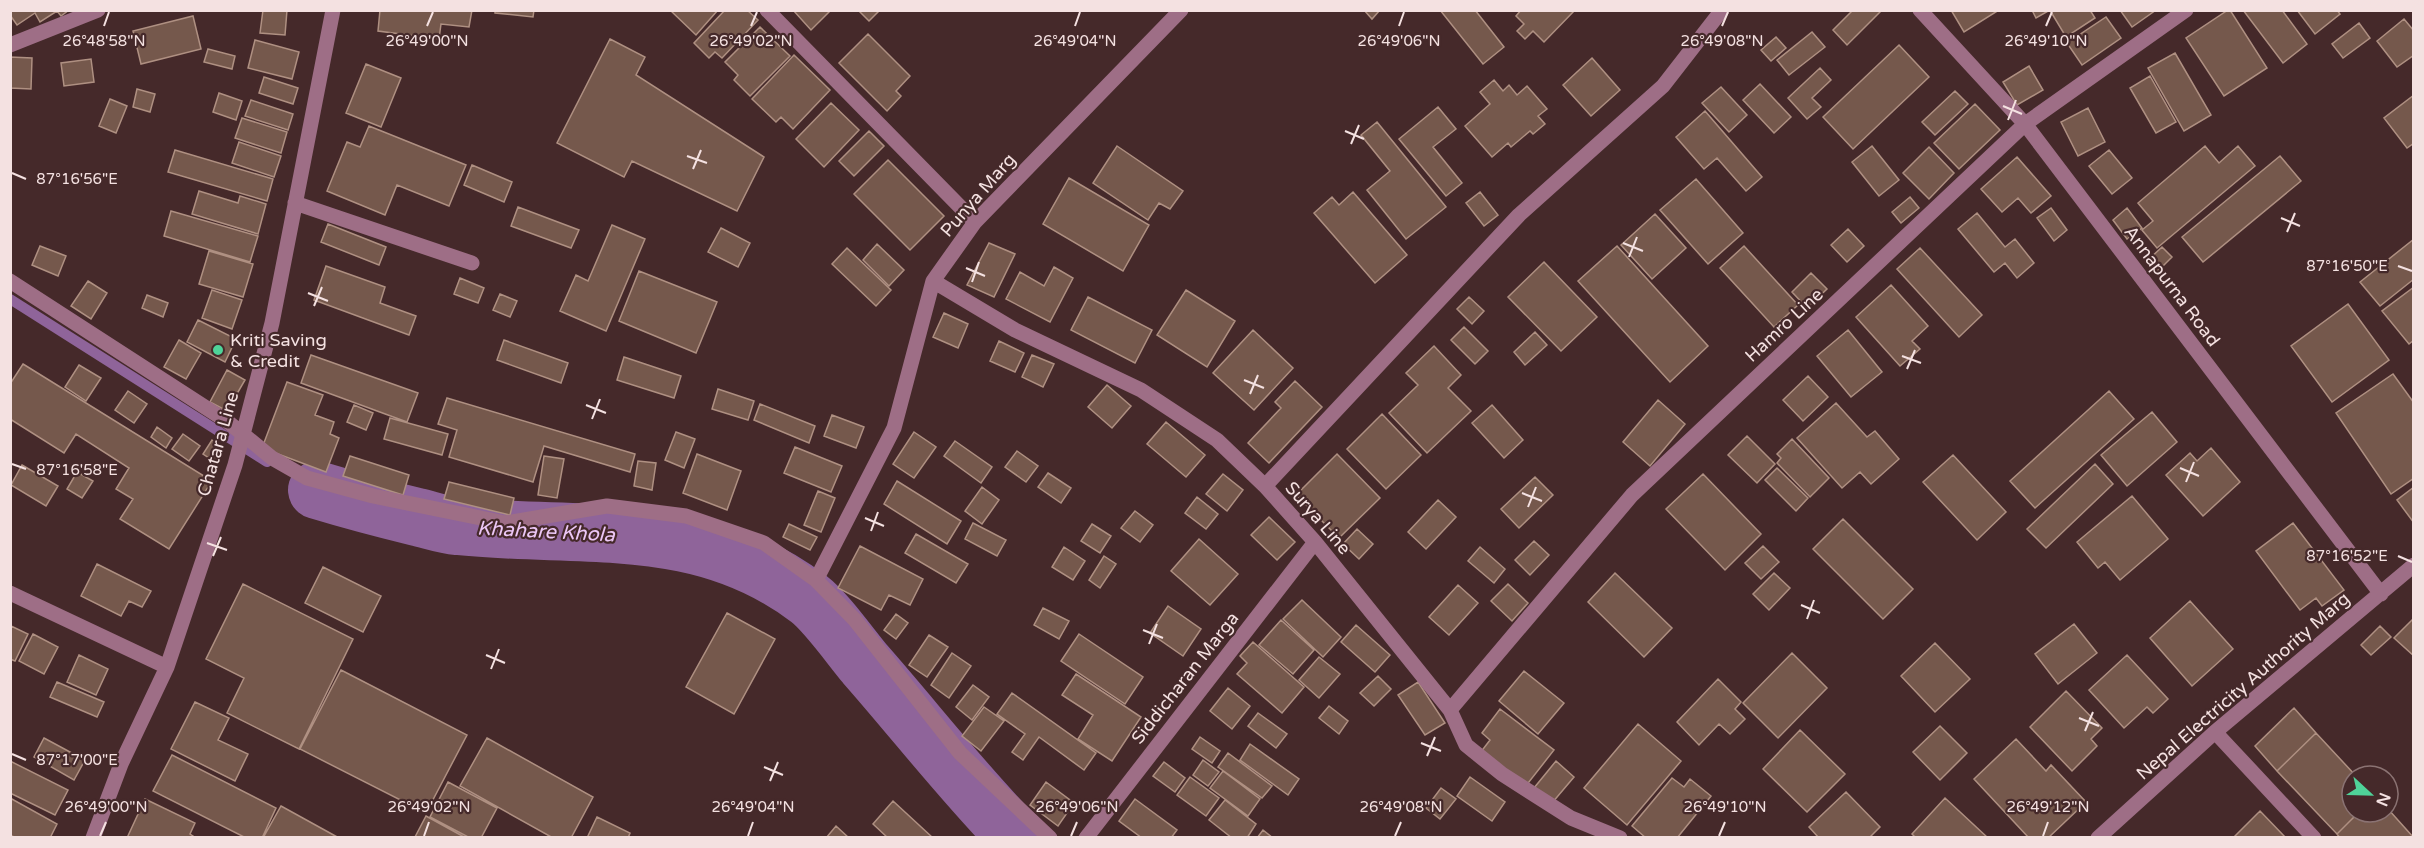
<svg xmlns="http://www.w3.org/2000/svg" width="2424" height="848" viewBox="0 0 2424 848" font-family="'Varela Round',sans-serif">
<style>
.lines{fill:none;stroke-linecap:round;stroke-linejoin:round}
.stream{stroke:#8f649a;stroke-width:10}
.river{stroke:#8f649a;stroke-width:58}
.building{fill:#75584c;stroke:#af9082;stroke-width:1.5}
.minor{stroke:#9e6e86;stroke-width:15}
.ticks{fill:none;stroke:#f4e1e1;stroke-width:2}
.poi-dot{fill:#4fd399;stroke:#45292a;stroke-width:2}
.labels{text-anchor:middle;stroke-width:4.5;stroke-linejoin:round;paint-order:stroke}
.street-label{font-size:18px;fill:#f4e1e1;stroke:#45292a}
.poi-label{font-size:18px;fill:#f4e1e1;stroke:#45292a;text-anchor:start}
.water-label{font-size:20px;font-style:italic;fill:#ecc7f6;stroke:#45292a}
.ticks-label{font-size:15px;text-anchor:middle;fill:#f4e1e1;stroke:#45292a;stroke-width:4.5;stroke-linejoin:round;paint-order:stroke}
</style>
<rect width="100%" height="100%" fill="#45292a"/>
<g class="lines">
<path class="stream" d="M10,299L267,462"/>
<path class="river" d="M317,490C350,500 384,509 417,517C430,520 444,525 457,526C583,539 700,516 809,599C826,612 850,646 865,664C916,722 963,783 1017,838"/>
</g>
<path class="building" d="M10,10H69L61,16L57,11L40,22L35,13L17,25L10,15Z
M263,10H287L285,35L260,33Z
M380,10H472L469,27L441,24L439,39L378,31Z
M495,10H534L533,17L495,13Z
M670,10H718L696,35Z
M725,10H747L758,20L722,58L715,52L709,58L694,43Z
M793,10H831L811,30Z
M858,10H880L869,21Z
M1364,10H1380L1372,19Z
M1440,10H1475L1504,47L1483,64Z
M1521,10H1575L1544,42L1533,31L1525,39L1517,31L1524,24L1516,16Z
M1853,10H1882L1847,45L1833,30Z
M1951,10H1999L1964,32Z
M2032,10H2050L2036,18Z
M2053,10H2090L2095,18L2066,37L2051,12Z
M2120,10H2156L2132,27Z
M2228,10H2230L2267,68L2224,96L2186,38Z
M2243,10H2282L2307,44L2283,63Z
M2297,10H2337L2340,14L2315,34Z
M193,16L201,49L141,64L133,31Z
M2106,17L2121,38L2082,65L2067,43Z
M2404,19L2414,31V55L2397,67L2377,41Z
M2359,23L2370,38L2343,58L2332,44Z
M760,27L790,56L750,96L734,80L738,75L725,62Z
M1812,32L1825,47L1789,75L1777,60Z
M868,34L910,76L896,91L901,96L887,111L839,63Z
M1776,37L1786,48L1771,61L1761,50Z
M610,39L645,57L636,75L764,157L737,211L632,161L624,177L557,143Z
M255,40L299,52L292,79L248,68Z
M1899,45L1929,77L1853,149L1823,117Z
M208,49L235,56L232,69L204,62Z
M2175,53L2211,115L2184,131L2148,68Z
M794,55L830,90L793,129L781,117L776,122L752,99Z
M10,57L32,58L31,89L10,88Z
M1592,58L1620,90L1591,116L1563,85Z
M91,59L94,82L64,86L61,63Z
M366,64L401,78L381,127L346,113Z
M2029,66L2043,90L2017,105L2003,82Z
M1820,68L1831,80L1812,98L1821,107L1807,119L1788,98Z
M2150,76L2176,122L2156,133L2130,88Z
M264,77L298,88L293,104L259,93Z
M1494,80L1503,91L1509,85L1517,95L1527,86L1547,109L1538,116L1545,124L1533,134L1530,131L1511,147L1508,143L1492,157L1465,126L1490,104L1480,92Z
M1760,84L1791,117L1774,133L1743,100Z
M1721,87L1747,115L1729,132L1702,103Z
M137,89L155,94L150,112L133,107Z
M1955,91L1968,104L1935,135L1922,122Z
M219,93L242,101L236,120L213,112Z
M2414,95V143L2407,148L2384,118Z
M110,99L127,106L116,133L99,126Z
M251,100L293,114L288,130L245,116Z
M831,103L859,130L824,167L796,139Z
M1975,104L2000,130L1959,169L1934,143Z
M1438,107L1456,129L1433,147L1462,183L1446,196L1399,139Z
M2088,108L2105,142L2078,156L2061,122Z
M1705,111L1762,177L1746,191L1717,158L1704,169L1676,137Z
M242,118L287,132L281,153L235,138Z
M1377,122L1446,207L1406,239L1367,190L1390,171L1361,135Z
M369,126L466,165L449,206L397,185L385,215L327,191L347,142L360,147Z
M869,131L884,146L854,176L839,161Z
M239,142L281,156L274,177L232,163Z
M1117,146L1183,191L1170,209L1159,203L1148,220L1093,183Z
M1872,146L1899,180L1879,196L1852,162Z
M2205,146L2219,163L2238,146L2255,166L2157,248L2142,230L2153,221L2138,203Z
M1929,147L1954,173L1929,199L1903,173Z
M175,150L273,179L267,201L168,172Z
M2109,150L2132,178L2112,194L2089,166Z
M2280,156L2301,181L2203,262L2182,237Z
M2017,157L2051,196L2031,213L2018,198L2002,212L1981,189Z
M888,160L944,216L910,250L854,194Z
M472,165L512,182L504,202L464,185Z
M1069,178L1149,225L1123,271L1043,224Z
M1696,179L1743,233L1708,264L1660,210Z
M199,191L238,203L240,196L266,204L258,234L192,214Z
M1353,192L1407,255L1375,283L1314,213L1332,197L1339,205Z
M1480,192L1498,215L1484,226L1466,203Z
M1910,197L1919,208L1901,223L1892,212Z
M518,207L579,230L571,248L511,226Z
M2051,208L2067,230L2054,241L2037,218Z
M2127,208L2142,228L2127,239L2113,220Z
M171,211L258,236L250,262L164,236Z
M1977,213L2005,247L2015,239L2034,263L2017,278L2005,263L1994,272L1958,229Z
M1655,214L1686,248L1652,279L1621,245Z
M328,224L386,247L379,265L321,242Z
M612,225L645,239L606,331L560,311L576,275L588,281Z
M721,228L750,243L738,267L708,252Z
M1848,229L1864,246L1847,262L1831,245Z
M2414,239V279L2380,306L2360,282Z
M989,243L1015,254L994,297L967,285Z
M877,244L904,270L889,286L863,260Z
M40,246L66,256L58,276L32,265Z
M1617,246L1708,346L1670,382L1578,281Z
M1744,246L1798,305L1774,327L1720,268Z
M2162,247L2172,257L2157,272L2147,261Z
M847,248L891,290L876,306L832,264Z
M1920,248L1982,315L1959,337L1897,269Z
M209,251L253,264L243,297L199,284Z
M1544,262L1597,317L1561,351L1508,297Z
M326,266L385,287L380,303L416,316L409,335L314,300Z
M1054,267L1073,278L1050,322L1006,299L1020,272L1044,286Z
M639,271L717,302L696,353L619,321Z
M1811,273L1827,289L1807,308L1792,292Z
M460,278L484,288L478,303L454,294Z
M88,281L107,293L91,319L71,306Z
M1891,285L1928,326L1912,341L1920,349L1900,366L1856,317Z
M2414,287V340L2409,344L2382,311Z
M212,290L242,300L232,329L202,318Z
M1186,290L1235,321L1207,367L1157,335Z
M500,294L517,301L510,317L493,310Z
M147,295L168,303L163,317L142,308Z
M1088,297L1152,330L1135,363L1071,330Z
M1469,297L1484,311L1472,324L1457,309Z
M2348,304L2389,360L2332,402L2291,346Z
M944,313L968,324L958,348L933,337Z
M198,320L236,339L225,362L187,342Z
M1464,327L1488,351L1475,364L1451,340Z
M1253,330L1293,368L1254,410L1213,373Z
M1848,330L1882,372L1851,397L1817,356Z
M1535,332L1547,345L1525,365L1514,352Z
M179,340L201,353L186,379L164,367Z
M504,340L568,363L561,383L497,360Z
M999,341L1024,353L1015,372L990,361Z
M1434,346L1461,375L1448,388L1471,411L1427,453L1389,413L1418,385L1406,373Z
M311,355L418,393L407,422L301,383Z
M1032,355L1054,364L1043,387L1022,377Z
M624,357L681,376L674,398L617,380Z
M23,364L212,481L169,549L120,519L133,499L116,489L129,468L76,434L64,453L10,419V384Z
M79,365L101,378L86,401L65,387Z
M227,370L245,380L227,411L210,402Z
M2393,374L2414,403V478L2391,494L2336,413Z
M1808,376L1828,397L1803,421L1783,400Z
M1295,381L1322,407L1269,463L1248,443L1281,408L1275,402Z
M287,382L323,395L315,415L334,422L330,434L339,438L326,472L262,448Z
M1107,385L1131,406L1112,428L1088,407Z
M718,389L754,401L748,420L712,409Z
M128,391L147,404L134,423L115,410Z
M2109,391L2134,419L2035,508L2010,481Z
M447,398L635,454L630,472L544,446L533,482L449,457L457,430L438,424Z
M1658,400L1685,424L1650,466L1623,442Z
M1836,403L1867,437L1875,431L1899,459L1871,484L1860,472L1842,488L1797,438Z
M760,404L815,426L809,443L754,420Z
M354,405L373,413L366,430L347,422Z
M1492,405L1523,440L1504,458L1472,423Z
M2152,412L2177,442L2127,486L2101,455Z
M1382,414L1421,455L1386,489L1347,449Z
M832,415L864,427L856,448L824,436Z
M390,418L448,434L442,455L384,439Z
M1166,422L1205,455L1186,477L1147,444Z
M157,427L172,438L166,448L151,437Z
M676,432L695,439L684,468L665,460Z
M914,432L936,447L914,478L893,464Z
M183,434L200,446L189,461L172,449Z
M1747,436L1775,464L1757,483L1728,455Z
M1792,439L1829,478L1810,497L1777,463L1781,458L1777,454Z
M212,440L224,448L215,462L203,454Z
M955,441L992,467L981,483L944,456Z
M795,447L842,466L831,492L784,473Z
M2211,448L2240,482L2203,516L2166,475L2190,453L2197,461Z
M1017,451L1038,466L1026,482L1005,467Z
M697,454L741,471L727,510L683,493Z
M1337,454L1380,498L1339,538L1296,495Z
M1953,455L2006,512L1977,540L1923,482Z
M350,456L409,475L403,495L343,476Z
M544,456L564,459L557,498L538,495Z
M638,461L656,463L652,490L634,486Z
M2095,464L2113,484L2046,548L2027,529Z
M22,465L58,486L46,506L11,485Z
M1777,468L1808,498L1796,511L1765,480Z
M77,472L93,481L82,498L67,489Z
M1048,473L1071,488L1061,503L1038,487Z
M1223,474L1243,490L1227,511L1206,494Z
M1703,474L1761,534L1725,570L1666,509Z
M1535,477L1553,495L1519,528L1501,509Z
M897,481L961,521L947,544L884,504Z
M449,482L514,498L510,515L444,499Z
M982,487L999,500L982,524L965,511Z
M2414,487V523L2397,500Z
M818,491L835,498L821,532L804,525Z
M2132,496L2168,539L2120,580L2105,562L2098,568L2077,542Z
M1197,497L1218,514L1206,529L1185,513Z
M1438,500L1456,517L1426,549L1408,532Z
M1135,511L1153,525L1140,542L1121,528Z
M1269,517L1295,542L1277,560L1251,535Z
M1843,519L1913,589L1883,619L1813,549Z
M973,523L1006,540L997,556L965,539Z
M2293,523L2344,590L2322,606L2316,598L2300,610L2256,551Z
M789,524L817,537L810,550L783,537Z
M1092,524L1111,536L1100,553L1081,541Z
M1357,529L1373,544L1359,559L1343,544Z
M916,534L968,564L956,583L905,553Z
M1199,539L1238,574L1210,605L1171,571Z
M1534,541L1549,555L1530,575L1515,560Z
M860,546L923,579L910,605L889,595L881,610L838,588Z
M1763,546L1779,562L1761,579L1745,563Z
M1064,547L1085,561L1073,580L1052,567Z
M1480,547L1505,569L1494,583L1468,561Z
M1104,556L1116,564L1100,588L1089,580Z
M97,564L151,591L142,607L129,601L121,616L81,596Z
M323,567L381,596L363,632L305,603Z
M1615,573L1672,628L1644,657L1588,602Z
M1774,573L1790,588L1769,610L1753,594Z
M243,584L353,639L299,749L227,713L244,678L206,659Z
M1508,584L1528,603L1512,621L1491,601Z
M1458,585L1478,603L1449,635L1429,617Z
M1302,600L1341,637L1323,657L1283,619Z
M2190,601L2233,649L2192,686L2150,638Z
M1168,606L1201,629L1183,656L1150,633Z
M1043,608L1069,621L1059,639L1034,625Z
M727,613L775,639L734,714L686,687Z
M896,614L908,623L896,639L884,630Z
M2414,618V656L2394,638Z
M1281,620L1314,650L1293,674L1259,645Z
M2074,624L2097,653L2058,684L2035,654Z
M1356,625L1390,655L1375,672L1341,642Z
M11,626L28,634L15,661L10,659Z
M2380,626L2391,637L2371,655L2361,645Z
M33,634L58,647L44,674L19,661Z
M1079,634L1143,677L1125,704L1061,661Z
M929,635L948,647L927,677L909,665Z
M1253,642L1304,687L1282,713L1237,674L1247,663L1240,656Z
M1935,643L1970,679L1935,712L1901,676Z
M952,653L971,666L949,698L931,685Z
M1792,653L1827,688L1778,738L1743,703Z
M79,655L108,669L96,695L67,682Z
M2127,655L2168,699L2153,713L2147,707L2124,728L2089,690Z
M1319,657L1340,674L1319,698L1299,680Z
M341,670L467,735L426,813L300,749Z
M1524,671L1564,703L1538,734L1499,701Z
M1076,674L1141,717L1112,761L1078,739L1093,715L1062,695Z
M1378,676L1391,689L1374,706L1360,693Z
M1718,679L1741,702L1735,709L1745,719L1730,734L1719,724L1699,745L1677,722Z
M57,682L104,702L97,717L50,697Z
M1418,682L1445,723L1425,735L1398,695Z
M973,685L989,697L972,720L956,707Z
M1228,688L1250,706L1232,729L1210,711Z
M2066,691L2102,728L2091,739L2097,746L2072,771L2030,727Z
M1012,693L1096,753L1084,770L1039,737L1023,760L1012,752L1025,734L997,714Z
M195,702L229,718L218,740L248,754L235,781L171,749Z
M1329,706L1348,721L1339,734L1319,718Z
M984,707L1004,721L981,751L962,736Z
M2294,708L2316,733L2277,771L2255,746Z
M1500,709L1554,750L1525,787L1480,753L1490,740L1482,733Z
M1258,713L1287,734L1276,748L1248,726Z
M1638,724L1681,761L1627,825L1584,788Z
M1940,726L1967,753L1940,780L1913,752Z
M1800,730L1845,774L1807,812L1763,769Z
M2316,733L2356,776H2352V812H2359L2337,834L2277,771Z
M1200,737L1220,751L1212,763L1192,749Z
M44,738L85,760L74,780L34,757Z
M487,738L593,797L571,838H553L460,786Z
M2016,739L2046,771L2051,765L2086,802L2048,838H2029L1974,779Z
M1250,744L1299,779L1288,795L1240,760Z
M1228,753L1272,786L1262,798L1218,767Z
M172,755L276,808L262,838H246L153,791Z
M1203,760L1219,772L1208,786L1193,775Z
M10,761L68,790L55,815L10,793Z
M1556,761L1574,777L1552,803L1534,788Z
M1164,762L1185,778L1175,792L1153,776Z
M1223,771L1260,799L1248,816L1210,788Z
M1190,777L1219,798L1206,816L1177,795Z
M1470,777L1505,802L1492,821L1457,796Z
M1672,778L1684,787L1690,779L1711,796L1677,838H1646L1632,826Z
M448,782L497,808L481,838H470L430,817Z
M1046,782L1074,803L1058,826L1030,805Z
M1441,788L1456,799L1440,819L1426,808Z
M1846,792L1880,827L1869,838H1819L1809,827Z
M10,798L57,824L50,838H16L10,835Z
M1945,798L1988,838H1916L1912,834Z
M145,799L195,823L190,834L196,838H127Z
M1135,799L1177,830L1171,838H1142L1119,821Z
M1225,800L1256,824L1247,838H1232L1209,820Z
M893,801L933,838H888L873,824Z
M281,806L339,838H263Z
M2388,809L2414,838H2340L2337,834L2359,812H2388Z
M2260,811L2286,838H2233Z
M426,816L466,838L415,837Z
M597,817L630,833L628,838H587Z
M836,826L849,838H826Z
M1263,830L1273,838H1257Z"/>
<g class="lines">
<path class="minor" d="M767,10L975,222
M1920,10L2025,124L2381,594
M10,45L98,10
M295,203L472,263
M10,281L228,422L272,458L307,478L373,496L505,523L607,506L686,516L764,543L816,580L855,620L960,753L1050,838
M933,281L1015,330L1141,390L1217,440L1265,486L1315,542L1450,710L1466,745L1502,774L1571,818L1620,838
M1265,486L1519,215L1663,86L1722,10
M816,580L894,428L933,281L975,222L1181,10
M10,593L167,667
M1450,710L1632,495L2025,124L2186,10
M2215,732L2314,838
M93,838L121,764L167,667L235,465L272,323L333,10
M1086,838L1315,542
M2098,838L2215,732L2414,565"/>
</g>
<path class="ticks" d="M104,26L109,12M427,26L433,12M751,26L757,12M1075,26L1080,12M1399,26L1404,12M1722,26L1728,12M2046,26L2052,12M2003,106L2022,114M2008,120L2016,100M1345,131L1364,139M1351,144L1359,125M687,156L707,163M693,169L701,150M12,173L26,179M2281,218L2300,226M2287,232L2295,213M1623,243L1643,251M1629,257L1637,237M2398,266L2412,271M966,268L985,276M972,282L979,262M308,293L328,301M314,306L322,287M1902,356L1921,363M1907,369L1915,350M1244,380L1264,388M1250,394L1258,375M586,405L606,413M592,419L600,399M12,464L26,469M2180,468L2199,476M2186,482L2194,462M1522,493L1542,501M1528,507L1536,487M865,518L884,526M871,531L878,512M207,543L227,550M213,556L221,537M2398,556L2412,562M1801,605L1820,613M1807,619L1814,600M1143,630L1163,638M1149,644L1157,624M486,655L505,663M491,669L499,649M2079,718L2099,726M2085,731L2093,712M1421,743L1441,751M12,754L26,760M1427,756L1435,737M764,767L783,775M770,781L778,762M100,836L106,822M424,836L429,822M748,836L753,822M1071,836L1077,822M1395,836L1401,822M1719,836L1725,822M2043,836L2048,822"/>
<circle class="poi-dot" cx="218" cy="350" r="6"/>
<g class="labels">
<g class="street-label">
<text transform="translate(978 195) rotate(-49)" y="6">Punya Marg</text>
<text transform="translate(2172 286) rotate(53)" y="6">Annapurna Road</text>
<text transform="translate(1784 325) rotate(-43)" y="6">Hamro Line</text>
<text transform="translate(218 444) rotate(-74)" y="6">Chatara Line</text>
<text transform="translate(1318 518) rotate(49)" y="6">Surya Line</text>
<text transform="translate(1185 678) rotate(-52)" y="6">Siddicharan Marga</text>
<text transform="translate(2243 686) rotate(-41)" y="6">Nepal Electricity Authority Marg</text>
</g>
<g class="poi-label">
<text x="230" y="346">Kriti Saving<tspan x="230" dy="21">&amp; Credit</tspan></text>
</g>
<g class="water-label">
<text transform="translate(546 531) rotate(3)" y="7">Khahare Khola</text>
</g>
</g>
<g class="ticks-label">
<text x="427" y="46">26°49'00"N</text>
<text x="751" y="46">26°49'02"N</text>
<text x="1075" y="46">26°49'04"N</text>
<text x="1399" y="46">26°49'06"N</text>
<text x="1722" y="46">26°49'08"N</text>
<text x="2046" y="46">26°49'10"N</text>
<text x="104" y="46">26°48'58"N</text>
<text x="77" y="184">87°16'56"E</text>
<text x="2347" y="271">87°16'50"E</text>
<text x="77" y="475">87°16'58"E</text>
<text x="2347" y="561">87°16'52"E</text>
<text x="77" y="765">87°17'00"E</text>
<text x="106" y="812">26°49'00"N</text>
<text x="429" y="812">26°49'02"N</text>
<text x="753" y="812">26°49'04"N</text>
<text x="1077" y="812">26°49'06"N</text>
<text x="1401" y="812">26°49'08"N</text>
<text x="1725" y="812">26°49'10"N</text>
<text x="2048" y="812">26°49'12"N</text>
</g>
<rect width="2424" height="848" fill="none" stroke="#f4e1e1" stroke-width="24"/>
<g transform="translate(2370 794) rotate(112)"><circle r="28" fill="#45292a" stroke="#8b7373" stroke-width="1.5"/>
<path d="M0-4.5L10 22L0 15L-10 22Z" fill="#4fd399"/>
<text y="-9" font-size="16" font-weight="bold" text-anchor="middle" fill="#f4e1e1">N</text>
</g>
</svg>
